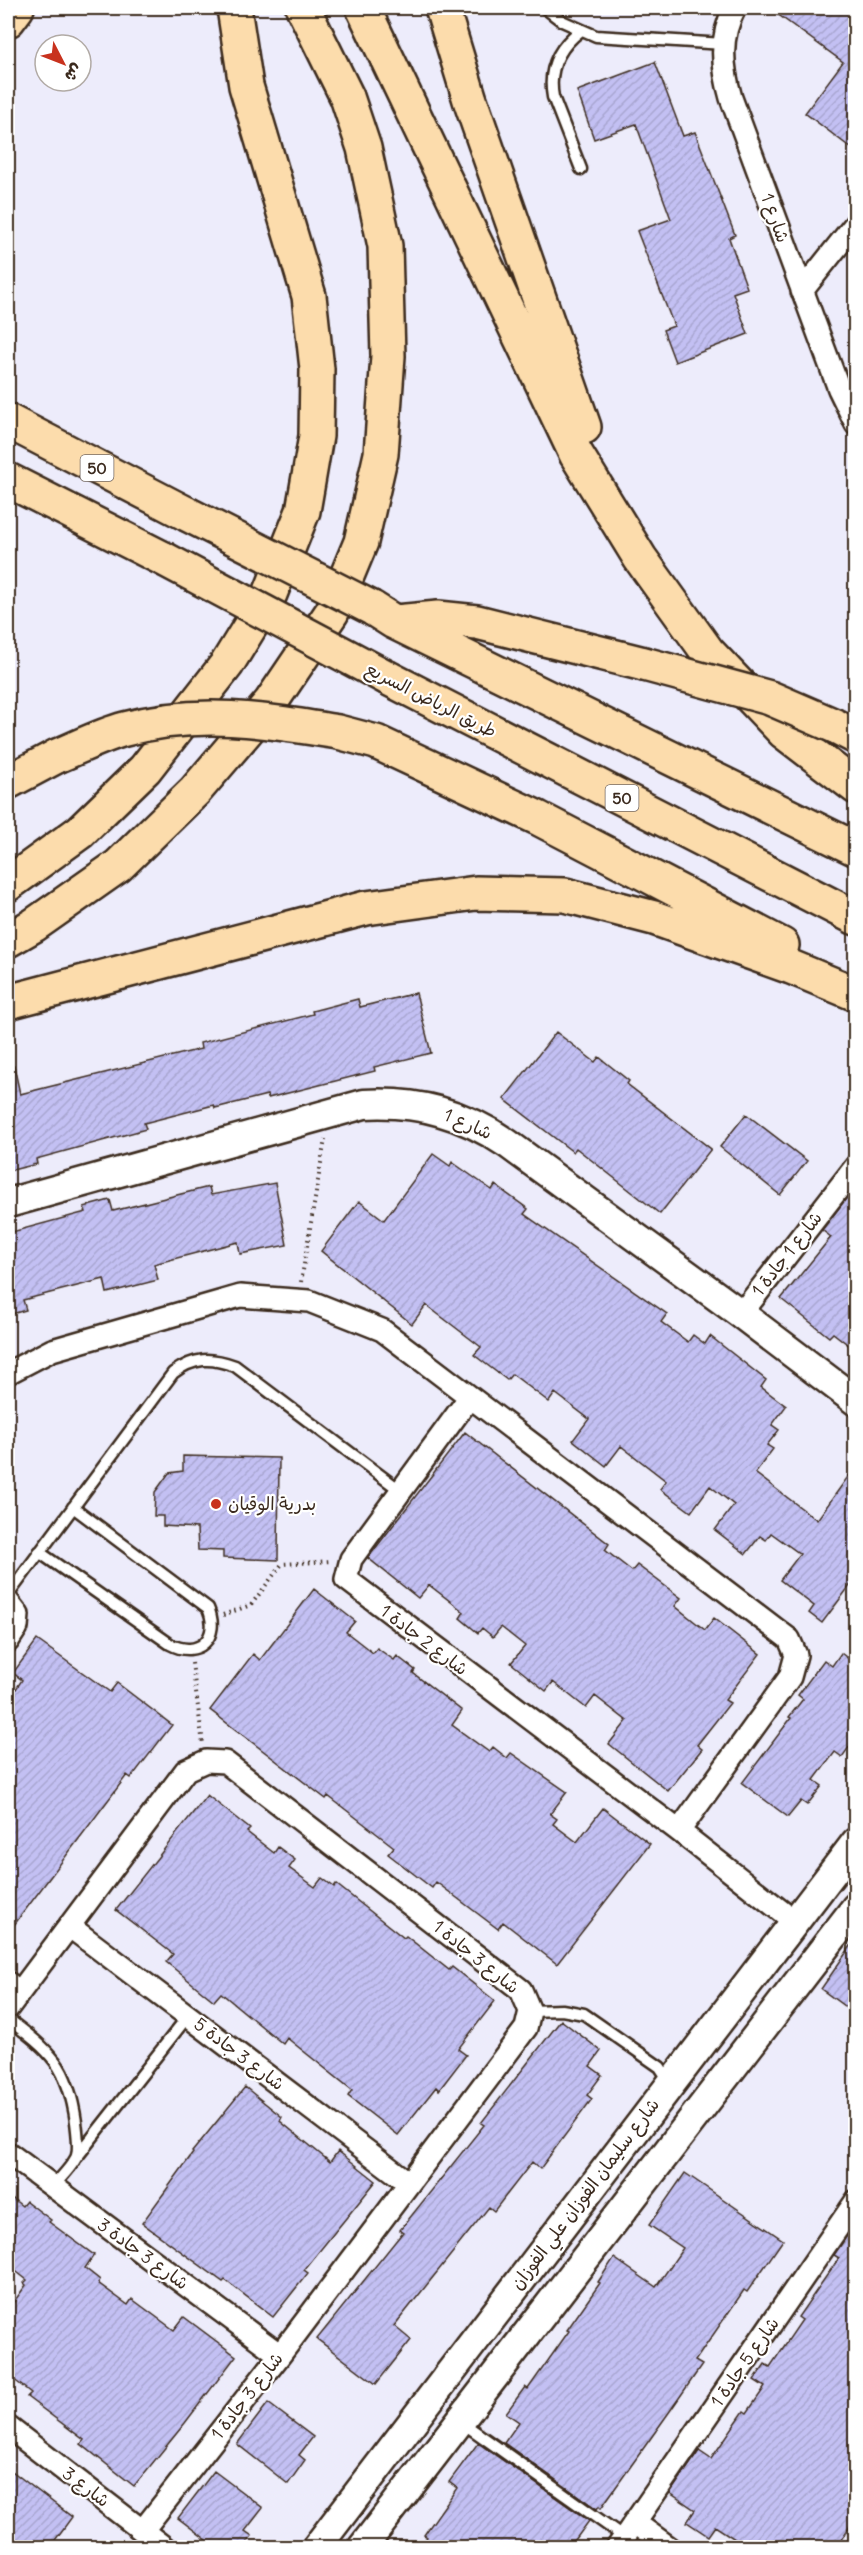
<svg xmlns="http://www.w3.org/2000/svg" width="863" height="2555" viewBox="0 0 863 2555" font-family="Delius,'Playpen Sans Arabic',sans-serif">
<style>
.building{fill:url(#building-hatch);stroke:#3b2a1e;stroke-width:1.5}
.lines{fill:none;stroke-linecap:round;stroke-linejoin:round}
.lane-casing{stroke:#3b2a1e;stroke-width:15}
.street-casing{stroke:#3b2a1e;stroke-width:26}
.secondary-casing{stroke:#3b2a1e;stroke-width:33}
.highway-casing{stroke:#3b2a1e;stroke-width:38}
.path{stroke:#3b2a1e;stroke-width:4;stroke-dasharray:1.5 4.5;stroke-linecap:butt}
.lane{stroke:#fff;stroke-width:10}
.street{stroke:#fff;stroke-width:21}
.secondary{stroke:#fff;stroke-width:28}
.highway{stroke:#fcdcac;stroke-width:33}
.highway-bridge-casing{stroke:#3b2a1e;stroke-width:38;stroke-linecap:butt}
.highway-bridge{stroke:#fcdcac;stroke-width:33}
.poi-dot{fill:#c8321e;stroke:#fff;stroke-width:2}
.labels{text-anchor:middle;stroke-width:4.5;stroke-linejoin:round;paint-order:stroke}
.shield{fill:#fff;stroke:#766a62;stroke-width:1.5}
.shield-label{font-size:16px;font-weight:bold;fill:#3b2a1e}
.street-label{font-size:18px;fill:#3b2a1e;stroke:#fff}
.poi-label{font-size:18px;fill:#3b2a1e;stroke:#fff;text-anchor:start}
</style>
<defs>
<pattern id="building-hatch" width="6" height="6" patternUnits="userSpaceOnUse" patternTransform="scale(1.5)"><rect width="6" height="6" fill="#c3c0f3"/><path d="M-1 1l2-2M0 6l6-6M5 7l2-2" fill="none" stroke="#a8a5d0"/></pattern>
</defs>
<rect width="100%" height="100%" fill="#edecfb"/>
<filter id="ink" filterUnits="userSpaceOnUse"><feTurbulence type="fractalNoise" baseFrequency=".0167" numOctaves="2"/><feDisplacementMap in="SourceGraphic" scale="12" xChannelSelector="R" yChannelSelector="G"/><feConvolveMatrix kernelMatrix="1 2 1 2 8 2 1 2 1" color-interpolation-filters="sRGB"/></filter>
<g filter="url(#ink)">
<path class="building" d="M769,8H855V151L805,113L843,62Z
M655,62L683,136L695,132L735,235L729,238L747,288L733,293L748,334L675,362L663,330L674,326L637,231L671,219L636,124L594,139L577,91Z
M416,993L431,1053L374,1067L375,1071L268,1098L267,1095L215,1108L214,1105L144,1123L146,1129L36,1159L37,1164L8,1171V1066H14L20,1094L201,1049L200,1043L313,1014L312,1011L358,999L360,1007Z
M556,1032L595,1062L599,1057L629,1081L627,1084L711,1149L660,1214L576,1148L573,1152L504,1099Z
M746,1114L807,1161L780,1195L720,1147Z
M433,1154L450,1166L452,1162L492,1190L495,1185L528,1209L524,1214L667,1314L661,1322L688,1342L693,1335L705,1344L710,1336L766,1380L761,1387L786,1406L772,1425L779,1430L767,1445L773,1449L755,1473L817,1520L855,1467V1579L822,1623L809,1613L814,1606L780,1580L800,1554L771,1533L766,1540L760,1536L746,1554L715,1530L734,1505L710,1486L691,1512L660,1489L666,1481L621,1446L606,1466L573,1440L589,1419L555,1393L549,1402L512,1374L507,1380L474,1355L481,1347L426,1305L412,1324L321,1251L359,1201L384,1220Z
M275,1183L287,1245L240,1254L238,1242L154,1264L158,1280L107,1293L104,1279L23,1300L26,1310L8,1315V1233L86,1212L84,1207L110,1200L113,1211L209,1187L211,1195Z
M855,1187V1350L833,1333L829,1337L781,1299L831,1237L822,1230Z
M465,1432L609,1544L605,1550L632,1571L637,1565L681,1598L675,1606L705,1630L714,1618L760,1654L725,1700L730,1703L697,1745L702,1749L668,1791L609,1744L627,1721L595,1696L586,1708L553,1682L546,1691L511,1663L525,1646L501,1627L493,1637L482,1628L478,1633L460,1618L464,1612L429,1585L418,1598L368,1558Z
M183,1456L279,1458L278,1560L223,1558V1551L198,1550L197,1528L163,1526V1516H154L155,1492L169,1473L183,1471Z
M314,1589L355,1621L346,1632L373,1653L377,1648L394,1660L397,1656L415,1670L413,1673L462,1711L452,1725L489,1752L493,1747L507,1758L511,1753L567,1792L550,1814L557,1819L553,1824L577,1842L603,1808L650,1844L557,1964L503,1922L498,1929L436,1882L432,1888L388,1854L394,1847L328,1796L326,1799L210,1710L253,1654L260,1660Z
M37,1640L110,1692L117,1683L172,1725L131,1778L127,1775L8,1933V1701L22,1680L13,1673Z
M841,1653L855,1664V1739L842,1757L835,1752L814,1780L822,1786L807,1805L801,1801L788,1817L742,1783L791,1718L789,1717L803,1699L798,1695L824,1660L832,1666Z
M207,1795L250,1829L247,1832L274,1853L278,1847L295,1860L289,1868L315,1887L322,1878L334,1887L336,1884L404,1938L406,1936L449,1970L452,1967L495,2001L458,2049L466,2055L439,2090L436,2087L398,2135L348,2096L352,2090L287,2038L283,2044L221,1993L214,2001L166,1962L173,1954L116,1910Z
M855,1940V2014L821,1989Z
M561,2020L601,2051L590,2066L602,2075L587,2095L592,2099L540,2169L532,2162L494,2211L489,2207L394,2326L411,2340L376,2384L317,2339L403,2232L400,2230L484,2125L481,2123Z
M245,2087L282,2117L280,2121L330,2162L338,2151L376,2181L304,2270L308,2273L273,2317L225,2280L223,2282L142,2223L193,2153L192,2152Z
M685,2173L783,2240L747,2292L744,2290L695,2361L702,2365L670,2411L601,2508L599,2506L597,2509L504,2443L519,2422L506,2413L525,2387L528,2389L569,2331L567,2330L600,2283L598,2282L614,2258L656,2287L683,2248L649,2225Z
M8,2195L22,2206L26,2201L51,2220L49,2222L94,2255L85,2268L100,2280L98,2283L128,2305L132,2299L174,2330L184,2317L236,2356L185,2423L134,2486L81,2444L84,2440L27,2397L31,2393L8,2375V2310L26,2285L24,2283L27,2280L8,2265Z
M855,2224V2519L836,2547H747L715,2526L708,2536L687,2522L695,2510L670,2493L699,2451L711,2459L744,2411L747,2413L765,2387L754,2380L765,2364L770,2367L802,2320L798,2317L839,2258L834,2255Z
M268,2403L313,2437L299,2455L305,2460L288,2484L237,2444Z
M478,2443L589,2521L570,2547H419L427,2537L424,2535L457,2488L449,2482Z
M8,2468L72,2517L50,2547H8Z
M214,2471L263,2508L245,2531L252,2536L243,2547H216L178,2518Z"/>
<g class="lines">
<g class="lane-casing">
<path id="lane" d="M545,8L562,21L596,36L724,44
M580,31C558,48 548,70 553,97L581,169
M39,1552L170,1644C198,1659 221,1638 208,1608L73,1507
M8,1595L173,1373C194,1357 211,1357 235,1366L401,1491
M8,1976L23,1988
M530,2011L562,2010L584,2014L660,2067L670,2082
M8,2019C51,2052 68,2065 76,2122C77,2131 80,2150 76,2158C70,2169 60,2178 53,2187
M77,2157L188,2016
M460,2421L624,2537"/>
</g>
<g class="street-casing">
<path id="street" d="M735,8C719,37 722,67 731,98L839,389L856,424
M802,291L856,223
M741,1314L856,1166
M8,1373L52,1350L240,1296L309,1301L382,1330L789,1639L796,1655L790,1677L679,1831
M469,1398L351,1559L346,1579L679,1831L795,1922
M8,1602L18,1615L17,1627L8,1641
M69,1926L409,2183
M8,2008L186,1770L206,1761L225,1762L521,1990L530,2011L526,2028L280,2355L143,2530
M8,2153L280,2355
M8,2427L165,2548
M634,2522L670,2548
M617,2548L856,2201"/>
</g>
<g class="secondary-casing">
<path id="secondary" d="M8,1203L364,1104C418,1101 463,1113 508,1144L741,1314L856,1401
M316,2548L856,1842
M362,2548L856,1907"/>
</g>
<g class="highway-casing">
<path id="highway" d="M363,8L576,454L640,558L707,651L784,732L856,787
M442,8L470,100L584,427
M8,20L17,8
M8,421L187,514
M8,480L164,559
M372,608L394,622L856,849
M396,622L438,618L477,622L644,664
M388,678L856,918
M835,726L856,737
M338,732L376,742L538,818L782,945
M8,782L57,756
M8,884L80,832L145,769L227,664L270,594L303,511L316,436L317,369L309,296L246,86L234,8
M8,940L34,925L118,866L195,791L271,702L332,612L361,542L381,454L388,356L385,246L364,148L347,97L303,8
M8,1002L366,908L476,893L565,895L654,918L791,967L856,994"/>
</g>
<path class="path" d="M301,1282L325,1139
M223,1615L251,1605L282,1564L332,1561
M192,1663L203,1744"/>
<use href="#lane" class="lane"/>
<use href="#street" class="street"/>
<use href="#secondary" class="secondary"/>
<use href="#highway" class="highway"/>
<g class="highway-bridge-casing">
<path id="highway-bridge" d="M187,514L372,608
M164,559L388,678
M644,664L770,698L835,726
M57,756C79,747 102,735 125,729C199,709 265,720 338,732"/>
</g>
<use href="#highway-bridge" class="highway-bridge"/>
</g>
</g>
<circle class="poi-dot" cx="216" cy="1504" r="6"/>
<g class="labels">
<g class="shield">
<rect x="80.5" y="455" width="33" height="26" rx="4.5"/>
<rect x="605.5" y="785" width="33" height="26" rx="4.5"/>
</g>
<g class="shield-label">
<text x="97" y="474">50</text>
<text x="622" y="804">50</text>
</g>
<g class="street-label">
<text transform="translate(775 218) rotate(70)" y="6">شارع 1</text>
<text transform="translate(431 700) rotate(27)" y="6">طريق الرياض السريع</text>
<text transform="translate(468 1124) rotate(24)" y="6">شارع 1</text>
<text transform="translate(787 1254) rotate(-52)" y="6">شارع 1 جادة 1</text>
<text transform="translate(424 1640) rotate(37)" y="6">شارع 2 جادة 1</text>
<text transform="translate(476 1957) rotate(39)" y="6">شارع 3 جادة 1</text>
<text transform="translate(239 2054) rotate(37)" y="6">شارع 3 جادة 5</text>
<text transform="translate(585 2194) rotate(-53)" y="6">شارع سليمان الفوزان علي الفوزان</text>
<text transform="translate(143 2254) rotate(36)" y="6">شارع 3 جادة 3</text>
<text transform="translate(745 2362) rotate(-55)" y="6">شارع 5 جادة 1</text>
<text transform="translate(247 2396) rotate(-52)" y="6">شارع 3 جادة 1</text>
<text transform="translate(86 2487) rotate(37)" y="6">شارع 3</text>
</g>
<g class="poi-label">
<text x="228" y="1510">بدرية الوقيان</text>
</g>
</g>
<rect width="863" height="2555" fill="none" stroke="#fff" stroke-width="30"/>
<rect x="15" y="15" width="833" height="2525" fill="none" stroke="#3b2a1e" stroke-width="2" filter="url(#ink)"/>
<g transform="translate(63 63) rotate(132)"><circle r="28" fill="#ffffff" stroke="#b1aaa5" stroke-width="1.5"/>
<path d="M0-4.5L10 22L0 15L-10 22Z" fill="#c8321e"/>
<text y="-9" font-size="16" font-weight="bold" text-anchor="middle" fill="#3b2a1e">ش</text>
</g>
</svg>
